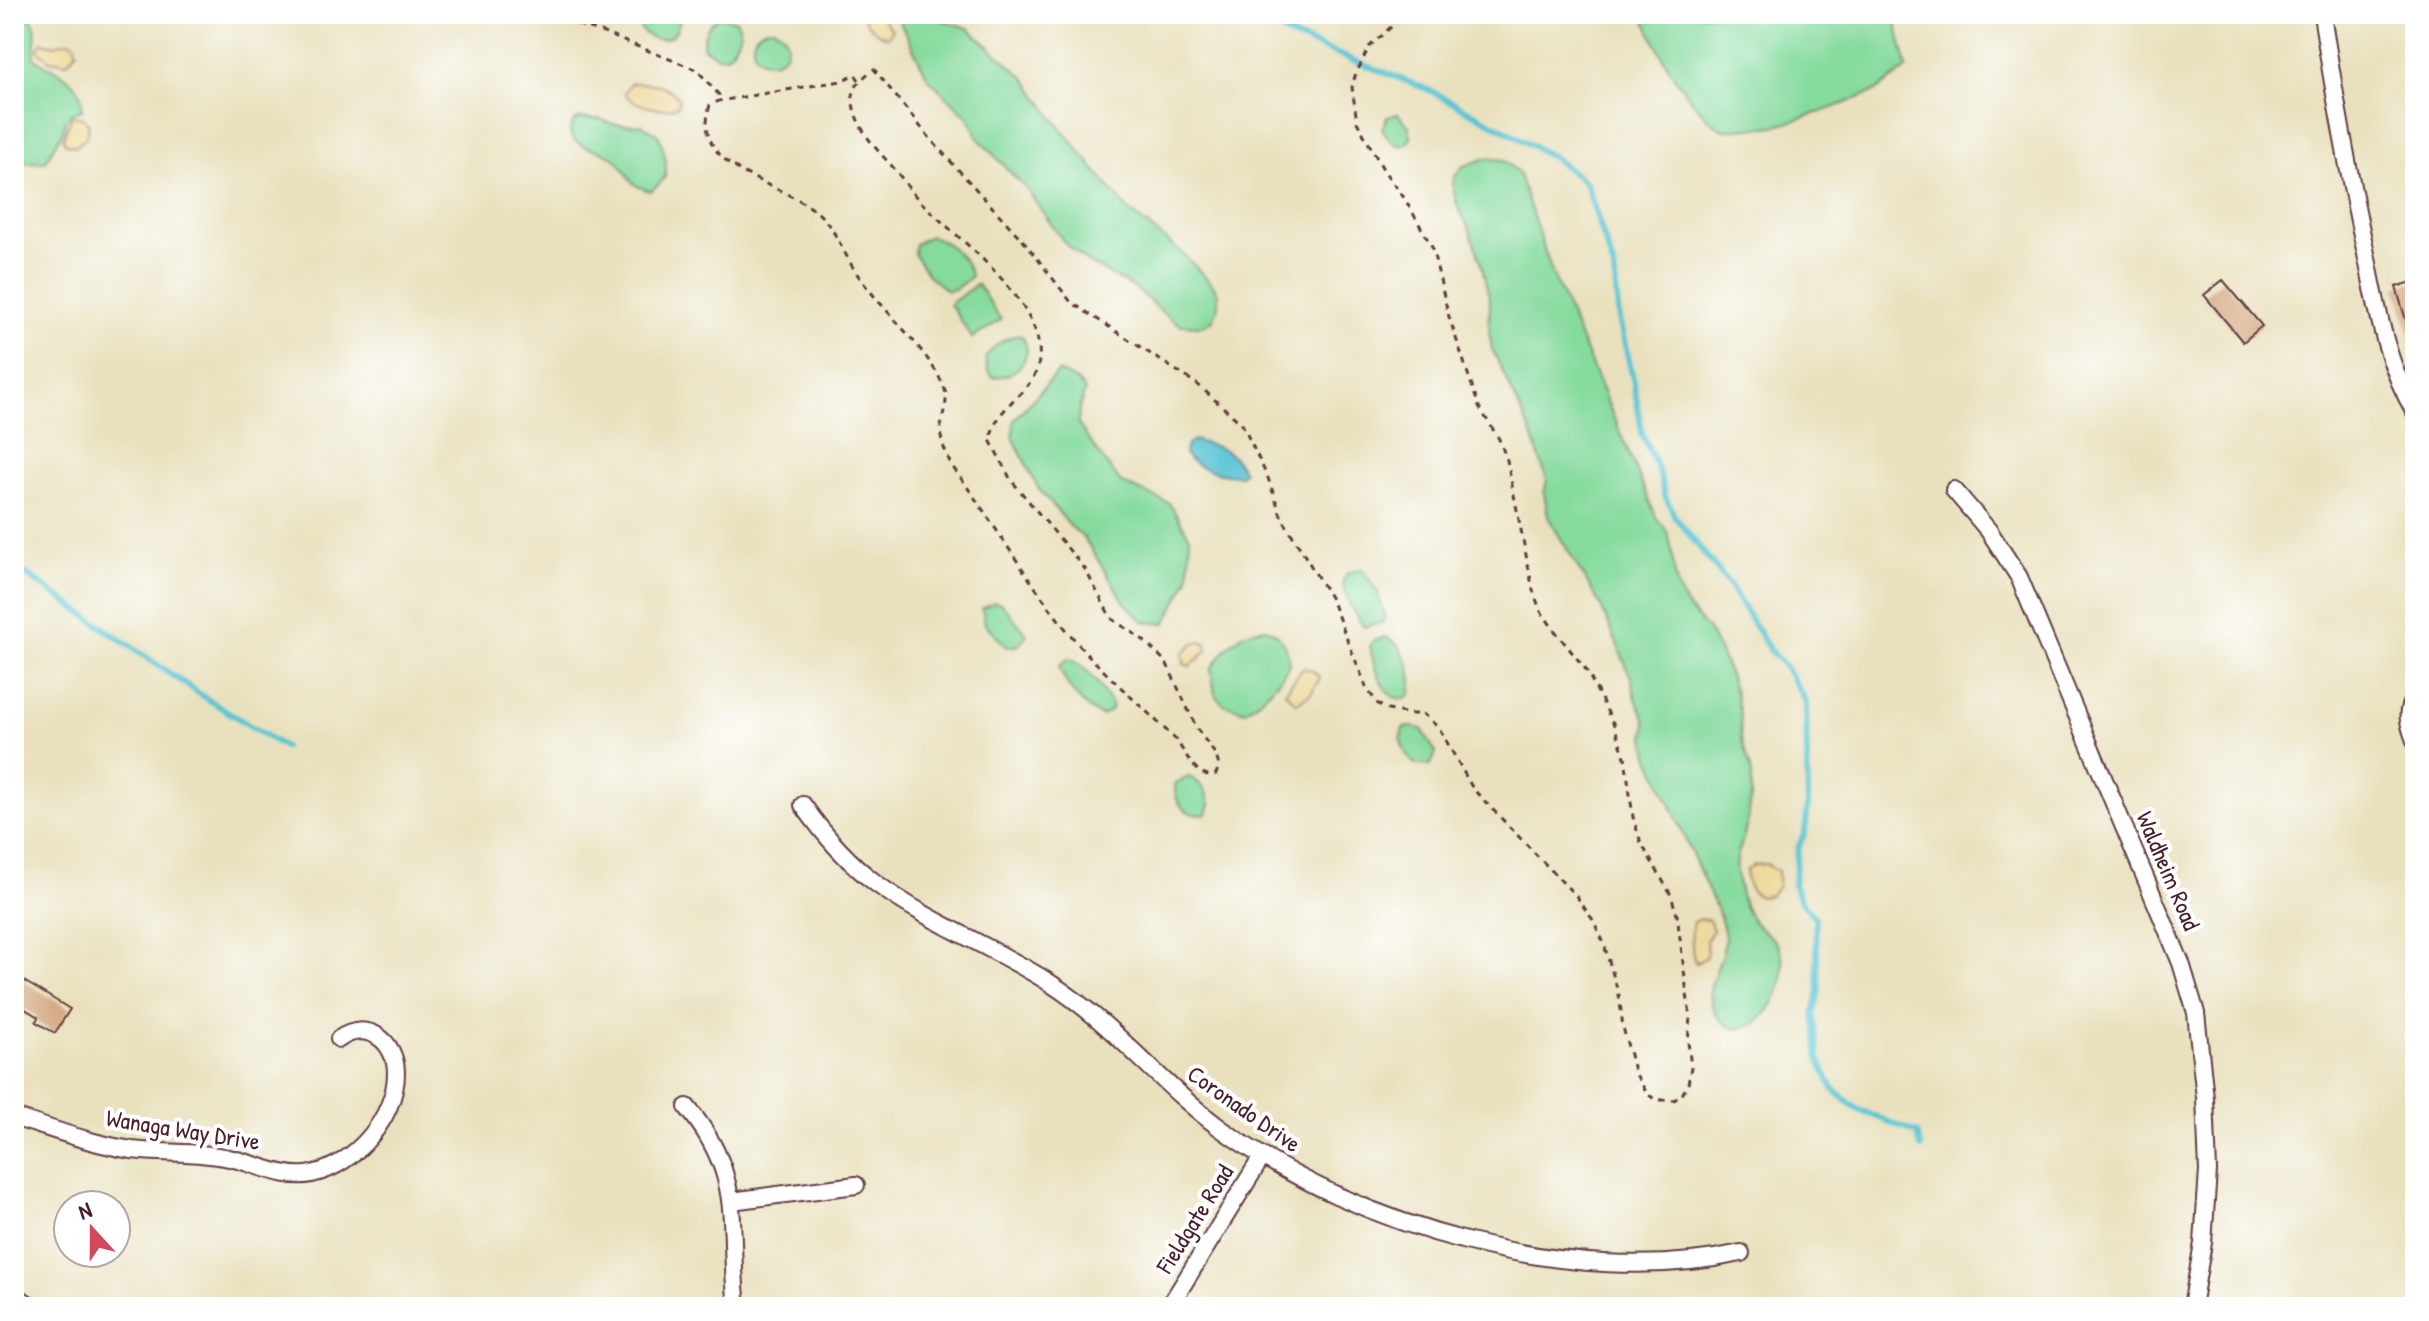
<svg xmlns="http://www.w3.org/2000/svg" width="2429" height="1321" viewBox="0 0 2429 1321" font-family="'Patrick Hand',sans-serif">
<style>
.green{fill:#85da9d;stroke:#687c64;stroke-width:2}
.sand{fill:#eeda9e;stroke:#9c7c64;stroke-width:2}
.water{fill:#5ac5d3;stroke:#52727f;stroke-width:2}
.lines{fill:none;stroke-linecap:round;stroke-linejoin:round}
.stream{stroke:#5ac5d3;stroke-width:6}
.building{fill:#d5aa84}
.service-casing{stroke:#623c41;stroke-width:12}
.minor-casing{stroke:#623c41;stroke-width:20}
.tertiary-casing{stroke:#623c41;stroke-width:24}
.path{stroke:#623c41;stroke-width:3;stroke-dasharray:6 6;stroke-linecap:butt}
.service{stroke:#fff;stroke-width:8}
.minor{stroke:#fff;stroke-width:16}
.tertiary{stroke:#fff;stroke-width:20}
.labels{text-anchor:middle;stroke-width:8;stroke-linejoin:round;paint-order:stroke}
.street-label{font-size:24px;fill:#4a1f2b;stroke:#fff}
</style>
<rect width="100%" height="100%" fill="#fff"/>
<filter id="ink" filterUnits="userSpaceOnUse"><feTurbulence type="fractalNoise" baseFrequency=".0125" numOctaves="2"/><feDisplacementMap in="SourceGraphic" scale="16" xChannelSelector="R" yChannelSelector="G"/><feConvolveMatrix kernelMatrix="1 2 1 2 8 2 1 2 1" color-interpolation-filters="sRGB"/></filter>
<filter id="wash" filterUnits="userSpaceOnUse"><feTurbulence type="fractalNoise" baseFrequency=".006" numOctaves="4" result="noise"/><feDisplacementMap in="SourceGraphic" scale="32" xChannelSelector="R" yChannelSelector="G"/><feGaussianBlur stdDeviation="1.8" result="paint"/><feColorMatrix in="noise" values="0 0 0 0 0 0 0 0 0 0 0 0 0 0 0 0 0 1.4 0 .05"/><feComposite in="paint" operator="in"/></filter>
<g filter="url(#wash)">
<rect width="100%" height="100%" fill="#e9e1be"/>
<path class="green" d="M14,14H27C42,28 33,40 34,58C57,74 84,77 82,110L71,114L66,120L63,131L45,162L14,163Z
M639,14H680C681,38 658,48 641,30Z
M892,14H933L938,19L968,28L1026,79L1056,122L1128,210L1182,253L1214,286L1218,295V307L1213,320L1203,326L1181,325L1167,316L1136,289L1087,262L1064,242L1026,189L978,138L969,118L928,78L898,18Z
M1642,14H1894L1907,68L1876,91L1833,108L1777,126L1722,130C1682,100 1662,58 1642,14Z
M722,16L737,21L741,32L732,51L726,56H717L703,47C703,33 709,21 722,16Z
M753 45a17 17 0 1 1 34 0a17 17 0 1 1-34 0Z
M1398,114L1409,126L1411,138C1400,154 1389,140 1382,128L1387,117Z
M581,118L600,119L613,124L642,125L658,134C663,146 668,163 665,176C663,182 656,187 651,191C625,186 631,172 614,158C603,149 581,149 573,139C568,133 571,127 574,121Z
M1487,158L1503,160L1518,172L1553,275L1657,519C1677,535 1669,565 1679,591C1687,612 1701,619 1711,635C1724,658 1735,688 1740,714C1741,722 1740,730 1741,738C1744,752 1753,766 1752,779C1752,798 1748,821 1743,839C1739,852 1735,860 1737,874C1739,888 1743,909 1752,920C1763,933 1778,938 1782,956C1788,981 1768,1031 1736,1028C1727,1027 1722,1022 1717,1015C1699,988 1722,968 1725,941C1726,933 1722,925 1720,917L1650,758L1645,737L1646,721L1636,699L1631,677L1601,606L1548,517L1544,493L1547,480L1531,432L1492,349L1489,331L1490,301L1481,262L1469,228L1457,205L1453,188L1454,178L1463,166Z
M930,236C947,240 968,259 971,277L955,289L947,291L929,276L914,254L915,244Z
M977,284L1001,320L972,338L950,304Z
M1018,335L1023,337C1034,359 1015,378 993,377L988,371L985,358C993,347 1004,338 1018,335Z
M1058,372L1076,380L1085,390L1079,409L1078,424L1096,450L1121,483L1169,503L1190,537L1189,578L1165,624L1144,622L1126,604L1084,538L1070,526L1038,488L1013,437L1014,420Z
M1362,569L1377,591L1385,615L1383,622L1364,627L1351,608L1342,584L1347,573Z
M994,602L1002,604L1027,634L1019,645L1007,647L985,624L982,608Z
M1266,628C1282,634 1289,649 1289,665C1278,684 1263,699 1245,711L1223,704L1215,694L1211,669C1226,647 1238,631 1266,628Z
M1385,637C1404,644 1417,676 1410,696C1385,710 1373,664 1370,646L1373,641Z
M1068,659C1088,666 1102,688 1112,706L1109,712L1101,716C1083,708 1065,685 1059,666Z
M1411,727L1422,729L1436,753L1431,765H1416C1404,755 1398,741 1403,728Z
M1188,777C1201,781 1207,792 1210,804L1207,814C1186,818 1174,803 1175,784Z"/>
<path class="sand" d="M868,14H879L892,30L888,37C880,36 868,26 864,19Z
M69,41L74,43L77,51L67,63L50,60L37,50L42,42L55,45Z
M631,83C652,83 663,82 679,98L678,106C662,112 635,107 624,93Z
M72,116L84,118L89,126L86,138L76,146L66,144L63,138Z
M1202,641L1206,644L1207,651L1190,666L1184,664L1183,653L1194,643Z
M1303,668L1312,670L1320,678L1311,693L1297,703L1285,692Z
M1767,864L1778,871V886L1771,895L1760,897C1750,893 1744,881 1747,870L1754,865Z
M1700,919L1709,920L1713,930L1706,941L1707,957L1696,963C1691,957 1691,931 1693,922Z"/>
<path class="water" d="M1194,440C1221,450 1227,444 1244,472L1240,475C1220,475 1197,469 1184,454L1188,443Z"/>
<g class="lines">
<path class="stream" d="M1266,14L1284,33L1429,90L1503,129L1554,158L1586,183L1614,269L1619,320L1633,378L1642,433L1660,475L1664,494L1675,517L1728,583L1771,652L1785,666L1806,702L1808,806L1805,832L1798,848L1794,885L1800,900L1815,918L1819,990L1814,1014L1819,1059L1833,1089L1857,1109L1917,1133L1921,1148
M14,566L201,695L284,747"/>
</g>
<g id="blocks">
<path class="building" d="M2223,280L2262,326L2243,342L2204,295Z
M2415,281V337H2411L2396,287Z
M14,975L70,1009L55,1033L36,1022L38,1017L14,1002Z"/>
</g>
</g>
<g filter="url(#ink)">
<use href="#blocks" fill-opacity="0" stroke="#623c41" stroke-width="2"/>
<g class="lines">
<g class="service-casing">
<path id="service" d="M2415,691C2397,709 2406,730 2415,751"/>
</g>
<g class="minor-casing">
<path id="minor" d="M2322,14C2334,93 2348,171 2365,249C2377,306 2385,362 2415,412
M1954,490L1989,531L2019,577L2181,963L2196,1013L2205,1098L2208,1171L2203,1243L2192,1307
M803,805C824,835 847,862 877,884C930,923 994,947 1050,983C1113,1023 1160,1084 1220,1128C1358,1228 1573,1290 1741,1253
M687,1107C746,1178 727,1224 737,1307
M14,1117C52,1129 92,1144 132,1150C164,1154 197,1151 229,1158C255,1163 286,1180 312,1174C355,1165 396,1117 396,1073C396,1041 367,1019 339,1039
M731,1201L856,1185
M1169,1307L1262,1157"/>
</g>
<g class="tertiary-casing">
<path id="tertiary" d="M14,1297L29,1307"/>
</g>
<path class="path" d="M556,14L576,24L596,30L697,70L719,95V101
M859,80L855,74L841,81L719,101L710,105C689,174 787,181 821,216C838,233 845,258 860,278C884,312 931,352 945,390C949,401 942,414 941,426C939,439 946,454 952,466C992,520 1027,580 1069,633C1100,671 1138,702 1173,737C1185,749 1195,781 1216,774L1219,766L1216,755L1197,729L1166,662L1142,639L1111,618L1085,569L1011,480L990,440C999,395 1044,393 1039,347C1033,293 958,239 922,203C910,192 902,177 891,165C875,148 856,127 853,103C851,87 862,78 874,69L932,141L1026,244L1071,302L1197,384L1242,424L1268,478L1282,518L1331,599L1367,689L1378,704L1388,710L1410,714H1423L1439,728L1473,789L1576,896L1593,920L1603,941L1619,995L1623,1027L1634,1071L1648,1095L1658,1100H1674L1682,1095L1688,1084L1691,1067L1688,1042L1690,1017L1677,915L1671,895L1641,843L1633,817L1625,757L1614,725L1587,671L1555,631L1540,610L1533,590L1507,460L1499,439L1479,407L1449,317L1432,247L1405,199L1384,171L1357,122L1352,87L1355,76L1369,47L1401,18L1402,14"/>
<use href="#service" class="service"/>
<use href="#minor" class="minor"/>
<use href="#tertiary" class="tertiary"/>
</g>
</g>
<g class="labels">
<g class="street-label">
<text transform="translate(2168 871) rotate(67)" y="8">Waldheim Road</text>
<text transform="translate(1244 1109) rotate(35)" y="8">Coronado Drive</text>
<text transform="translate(183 1130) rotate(9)" y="8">Wanaga Way Drive</text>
<text transform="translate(1195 1219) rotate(-58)" y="8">Fieldgate Road</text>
</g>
</g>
<rect width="2429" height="1321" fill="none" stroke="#fff" stroke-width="48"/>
<g transform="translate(92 1229) rotate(339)"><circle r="38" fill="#ffffff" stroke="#b7a5aa" stroke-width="2"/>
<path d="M0-6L14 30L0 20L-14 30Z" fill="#d1495b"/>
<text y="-12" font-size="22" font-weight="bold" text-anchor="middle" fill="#4a1f2b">N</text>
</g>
</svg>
